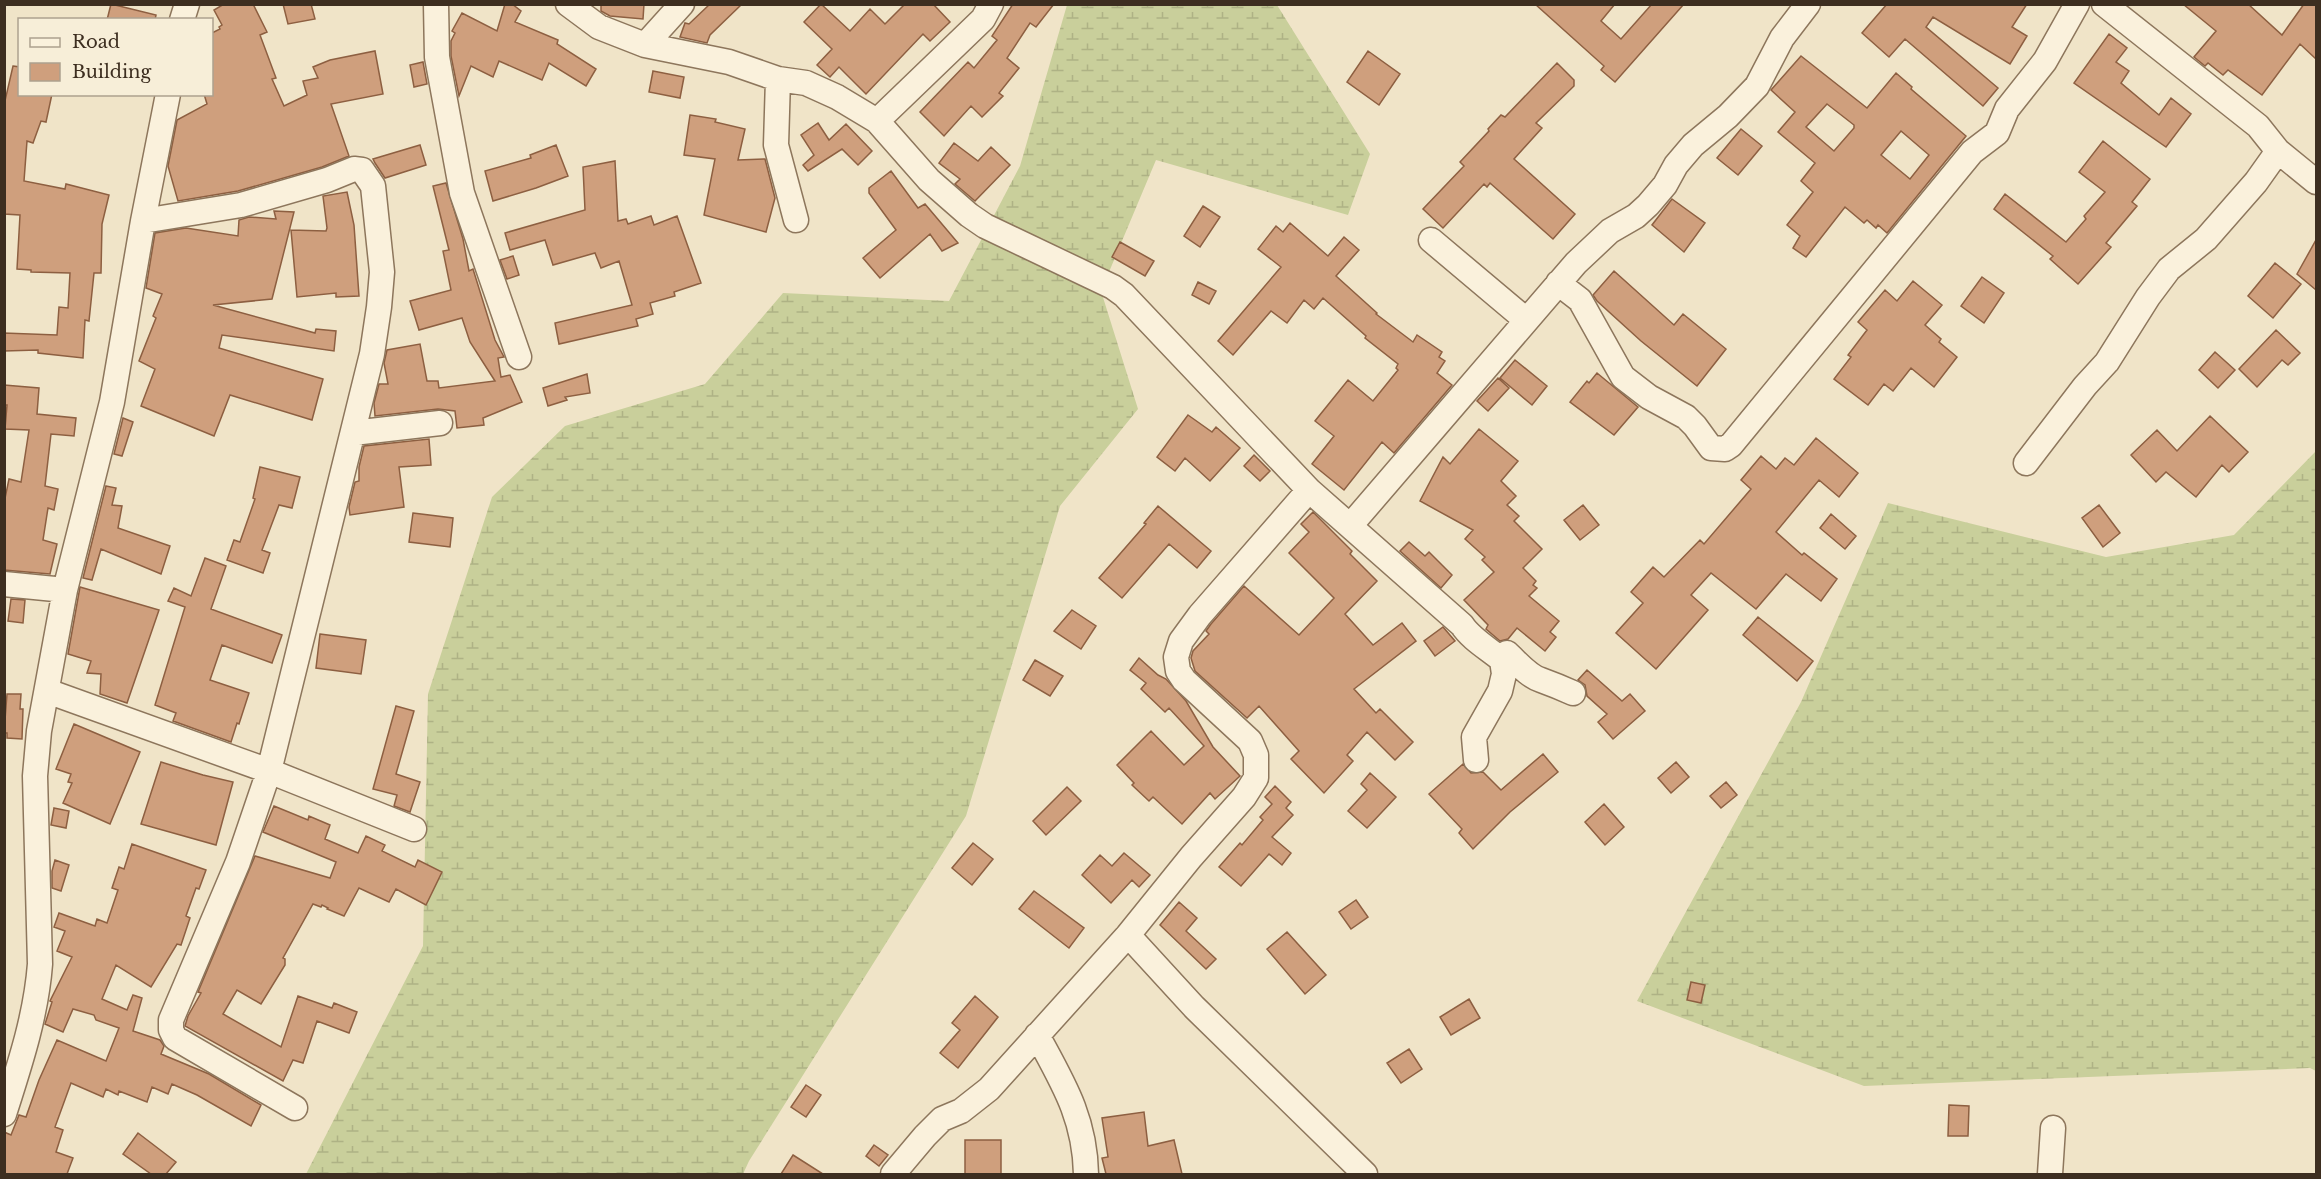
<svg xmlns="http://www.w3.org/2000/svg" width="2321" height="1179" viewBox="0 0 2321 1179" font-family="'Libre Baskerville',serif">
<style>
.wetland{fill:url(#wetland-marsh)}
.building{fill:#cf9f7d;stroke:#8d5f41;stroke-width:1.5;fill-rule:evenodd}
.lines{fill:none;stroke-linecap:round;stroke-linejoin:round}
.minor-casing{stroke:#8d765c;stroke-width:27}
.minor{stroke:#faf1dc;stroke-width:24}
</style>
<defs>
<pattern id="wetland-marsh" width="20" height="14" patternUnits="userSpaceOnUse" patternTransform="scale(1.5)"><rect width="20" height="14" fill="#c9cf9b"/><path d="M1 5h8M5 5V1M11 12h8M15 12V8" fill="none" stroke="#aeb285"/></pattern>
</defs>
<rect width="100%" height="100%" fill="#f0e4c8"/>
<path class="wetland" d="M1067,5H1277L1370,154L1348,215L1156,160L1101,291L1138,409L1060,506L966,816L749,1161L743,1174H306L423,946L428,694L492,497L565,426L705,384L783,293L949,301L1020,166Z
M2316,451V1071L2310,1068L1864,1086L1637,1001L1801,702L1888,503L2106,557L2234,535Z"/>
<path class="building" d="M111,4L156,15L155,20H107Z
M224,4H253L267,32L260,35L276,78L272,79L284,106L307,95L303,81L318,78L313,67L330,60L375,51L383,94L331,104L349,156L322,167L238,191L178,201L168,166L177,120L207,104L204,94H212V33L220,29L219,27L222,25L214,10Z
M283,4H311L315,19L288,24Z
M505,4H512L521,11L515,22L558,40L557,44L596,69L586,86L549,63L542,80L499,61L493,77L471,66L459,96L451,56V41L455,33L452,31L462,13L497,31Z
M601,4H644L643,19L610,16L601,11Z
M710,4H742L710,35L707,43L680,37L685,23L689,24Z
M821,4L850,31L870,9L885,24L905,4H933L950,22L930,41L923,34L866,94L839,67L830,77L817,65L832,49L804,22Z
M1013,4H1054L1036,27L1030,23L1007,58L1019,68L999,93L1003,96L982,117L971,106L944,136L920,112L968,62L974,68L997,40L992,36Z
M1535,4H1615L1601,21L1621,39L1652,4H1684L1615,82L1601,70L1604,66Z
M1887,4H2027L2012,27L2027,36L2010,64L1933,17L1926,27L1998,88L1983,106L1905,39L1889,57L1862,33Z
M2183,4H2248L2282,35L2304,4H2316V59L2300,44L2262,95L2228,70L2223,75L2208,63L2205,66L2194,57L2216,31Z
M2109,34L2127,48L2116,62L2129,71L2121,83L2159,115L2171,98L2191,114L2166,147L2074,83Z
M1368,51L1400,74L1379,105L1347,82Z
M1801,56L1867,108L1896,73L1912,87L1911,89L1966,136L1887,233L1878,225L1876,228L1867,220L1864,223L1845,207L1806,257L1793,248L1800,236L1787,225L1813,192L1801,181L1815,163L1778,132L1795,112L1771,90ZM1827,104L1854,125V128L1834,151L1806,127ZM1901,131L1929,155L1910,179L1881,155Z
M423,62L427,84L414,87L410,65Z
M1557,63L1574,80V86L1536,123L1542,128L1514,159L1575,214L1553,239L1490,183L1487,187L1484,184L1443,228L1423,209L1464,166L1460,162L1489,131L1488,129L1501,115L1505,117Z
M13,66L20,67V94H52L46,122L41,121L33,143L27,141L24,181L65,189L66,184L109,195L102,224L101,273H94L89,321L85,320L83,358L38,353V350L4,351V333L57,335L59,307L68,308L70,273L31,272V270L17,269L20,215L4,214V105Z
M653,71L684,77L680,98L649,92Z
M690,115L716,119L715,122L745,129L738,160L765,159L775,198L766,232L704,215L715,159L684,155Z
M818,123L829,140L846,124L872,151L858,165L842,149L808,171L803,165L814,155L801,135Z
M1741,129L1762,146L1738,175L1717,158Z
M2103,141L2150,179L2132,202L2137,206L2106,243L2111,247L2078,284L2050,259L2053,256L1994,209L2005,194L2066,242L2086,219L2084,216L2105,192L2079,172Z
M954,143L978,161L991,147L1010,165L975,201L955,184L960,179L939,163Z
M420,145L426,165L385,178L375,163L373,159Z
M556,145L568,176L536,188L493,201L485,171L531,158L530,155Z
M615,161L618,221L626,219L628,224L651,216L654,225L677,216L701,283L674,292L675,296L650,303L653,314L636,319L638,326L559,344L555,323L632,305L619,261L601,268L595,253L553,265L545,240L510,250L505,233L585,210L583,167Z
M891,171L918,208L925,204L958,243L942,251L930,234L880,278L863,258L896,230L869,193V188Z
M446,183L463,239L469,271L473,269L495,340L504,357L498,358L501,377L510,375L522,402L483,418L484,425L457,428L455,411L438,409L375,416L374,403L379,384H388L384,363L387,350L420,344L427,381H438L439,388L495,381L470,342L462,318L419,330L410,301L451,290L443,251L449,250L433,186Z
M347,192L354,225L359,296L336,297V293L297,297L291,230L326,231L327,228L323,196Z
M1672,199L1705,223L1684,252L1652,225Z
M1203,206L1220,217L1200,247L1184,236Z
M274,211L294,212L272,299L213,305L315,333L316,329L336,331L334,351L222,335L219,348L323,379L312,420L230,395L214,436L141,406L155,369L139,361L156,318L153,316L162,294L146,288L155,233L186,228L238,236L239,220L249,217L276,219Z
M1290,223L1328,256L1344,237L1359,250L1336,276L1377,313L1376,314L1413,342L1417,335L1442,352L1439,357L1445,361L1437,373L1452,385L1394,453L1382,442L1344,490L1312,464L1334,436L1315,421L1348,380L1373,401L1398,370L1396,368L1398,364L1365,338L1366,336L1323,298L1314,309L1304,300L1287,323L1271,311L1233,355L1218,341L1281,267L1258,249L1276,226L1283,232Z
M2316,240V290L2297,274Z
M1120,242L1154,261L1145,276L1112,257Z
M513,256L519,275L507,279L500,260Z
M2275,263L2301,284L2273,318L2248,296Z
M1614,271L1674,325L1683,314L1726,349L1697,386L1641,341L1597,301L1593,295Z
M1982,277L2004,293L1984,323L1961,306Z
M1913,281L1942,305L1925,325L1941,339L1939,342L1957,357L1934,387L1911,368L1893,391L1884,384L1868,405L1834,379L1851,357L1848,355L1867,330L1858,322L1885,290L1897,301Z
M1198,282L1216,291L1209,304L1192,295Z
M2276,330L2300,353L2288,365L2282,360L2257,387L2239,369Z
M2215,352L2235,370L2218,388L2199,370Z
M1515,360L1547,386L1532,405L1500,378Z
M1597,373L1638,407L1614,435L1570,402L1587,381L1589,383Z
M587,374L590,393L565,397L567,400L548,406L543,388Z
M1498,378L1509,388L1488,411L1477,401Z
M4,385L39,388L37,414L76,418L74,436L51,434L45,486L58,489L54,510L48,508L43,540L57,544L50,574L4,570V503L9,479L21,482L29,430L5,429L7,405H4Z
M1188,415L1212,432L1216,427L1240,448L1210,481L1185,458L1175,471L1157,457Z
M2210,416L2248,452L2229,472L2222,465L2196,497L2166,472L2156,482L2131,455L2157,430L2177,451Z
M123,418L133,422L122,456L114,454Z
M1479,429L1518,461L1501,481L1516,496L1507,505L1519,516L1514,521L1542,549L1523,568L1536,581L1533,585L1537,588L1529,596L1559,621L1550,632L1556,637L1545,651L1517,628L1508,639L1500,641L1486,629L1488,625L1464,600L1494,572L1482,560L1485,557L1465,539L1473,530L1420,501L1443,457L1450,464Z
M1816,438L1858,473L1839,497L1819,480L1776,532L1802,555L1804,553L1837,579L1821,601L1786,574L1756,609L1711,573L1691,595L1708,610L1656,669L1616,633L1643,603L1631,592L1653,567L1664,577L1700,540L1704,544L1751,489L1741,480L1761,456L1776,469L1785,458L1794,465Z
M429,439L431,465L399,467L404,507L350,515L349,507L355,482L359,481V467L364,446Z
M1254,455L1270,471L1260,481L1244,466Z
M260,467L300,477L292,508L279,505L262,550L270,553L263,573L227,560L234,540L240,542L255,499L253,498Z
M106,486L116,488L112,505L122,506L118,528L170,546L161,574L101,549L92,580L83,578Z
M1583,505L1599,525L1580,540L1564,520Z
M2099,505L2120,533L2103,547L2082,518Z
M1158,506L1211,551L1197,568L1169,544L1122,598L1099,578L1146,524L1144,523Z
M1313,512L1352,551L1350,554L1377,581L1345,614L1373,645L1402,623L1416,641L1354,689L1376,713L1380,709L1413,742L1395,760L1367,732L1347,755L1353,761L1324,793L1291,759L1299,751L1259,706L1247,718L1195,671L1191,658L1193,651L1209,634L1206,631L1211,624L1244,586L1299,635L1334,598L1289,553L1309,532L1301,524Z
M413,513L453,518L450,547L409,542Z
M1831,514L1856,536L1845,549L1820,528Z
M1409,542L1425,556L1429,552L1452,575L1441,588L1400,551Z
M205,558L226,566L211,609L282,635L272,663L222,645L210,680L249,693L239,724L237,723L231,742L173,721L176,713L155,705L185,607L168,601L174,588L191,596Z
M80,587L159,610L127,703L100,694L101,674L87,673L91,661L68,654Z
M11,599L25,600L23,623L8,621Z
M1072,610L1096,626L1081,649L1054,631Z
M1758,617L1813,661L1797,681L1743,635Z
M1443,627L1455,641L1435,656L1424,641Z
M320,634L366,640L361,674L316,668Z
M1139,658L1158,675L1166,679L1186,701L1213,747L1240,776L1215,799L1210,793L1182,824L1153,797L1149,801L1132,785L1134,783L1117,765L1151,731L1184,765L1204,746L1169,708L1165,712L1141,689L1146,683L1130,670Z
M1035,660L1063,676L1050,696L1023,680Z
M1587,670L1622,701L1630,694L1645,711L1613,739L1598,722L1607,714L1587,696L1585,685L1578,680Z
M7,694H21L20,709H23L22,739L7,738V733H4Z
M396,706L414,711L396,774L420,782L410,812L394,806L397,795L373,789Z
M74,724L140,752L110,824L63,803L72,783L68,782L71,774L56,769Z
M1543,754L1558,772L1510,812L1473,849L1459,833L1462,829L1429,794L1463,764L1471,773L1483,772L1501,790Z
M161,762L203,775L233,782L216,845L141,824Z
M1676,762L1689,777L1671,793L1658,778Z
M1370,773L1396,797L1367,828L1348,811L1367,790L1361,784Z
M1726,782L1737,795L1721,808L1710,796Z
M1275,786L1291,802L1286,808L1293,815L1272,837L1291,853L1282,865L1269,854L1241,886L1219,867L1240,843L1242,845L1263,820L1260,817L1272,804L1265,797Z
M1067,787L1081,801L1046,835L1033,821Z
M1604,804L1624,827L1605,845L1585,822Z
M274,806L308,820L309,816L330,825L325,839L358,853L366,836L385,845L382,851L415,867L418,860L442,872L426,905L396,889L389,902L359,888L344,916L327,909L328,908L322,905L321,907L313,904L283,958L285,959V965L261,1004L237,990L223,1014L281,1047L298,996L332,1008L334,1003L357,1012L349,1033L317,1021L303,1063L293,1060L283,1081L185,1026L188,1016L201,993L198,992L255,856L330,878L336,862L263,832Z
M54,808L69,811L66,828L51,825Z
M973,843L993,859L972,885L952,868Z
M132,844L206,870L199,889L196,888L186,916L190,918L181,945L177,944L151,987L116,965L102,999L127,1010L133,995L142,998L133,1031L160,1040L164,1046L161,1054L209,1074L261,1105L251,1126L197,1095L172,1084L168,1094L152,1087L147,1102L119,1091L118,1095L106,1089L103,1097L71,1083L55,1127L63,1130L56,1152L73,1158L67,1174H4V1132L11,1135L19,1115L26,1117L39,1080L57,1040L106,1061L119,1028L96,1020L94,1015L73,1009L63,1032L45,1024L52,1002L50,1001L72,957L57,951L65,931L54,927L59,913L95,926L97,919L107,923L118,890L112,888L119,867L124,869Z
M1124,853L1150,875L1139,887L1132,880L1111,903L1082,875L1100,855L1112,866Z
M55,860L69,865L61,891L52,888V871Z
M1034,891L1084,928L1069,948L1019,909Z
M1356,900L1368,917L1351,929L1339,912Z
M1179,902L1197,918L1186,931L1216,959L1206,969L1160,925Z
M1287,932L1326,975L1305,994L1267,949Z
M1691,982L1705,985L1701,1003L1687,1000Z
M975,996L998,1017L958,1068L940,1053L960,1030L952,1023Z
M1469,999L1480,1018L1451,1035L1440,1017Z
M1409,1049L1422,1069L1401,1083L1387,1063Z
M806,1085L821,1095L806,1117L791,1107Z
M1949,1105L1969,1106L1968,1136H1948Z
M1144,1112L1148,1146L1174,1140L1182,1174H1106L1102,1158L1108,1157L1102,1118Z
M138,1133L176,1162L166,1174H151L123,1154Z
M965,1140H1001V1174H965Z
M874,1145L888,1155L879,1166L866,1156Z
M793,1155L823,1174H781Z"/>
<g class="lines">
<g class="minor-casing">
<path id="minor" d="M436,4L437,57L462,193L519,357
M568,4L599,27L645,45L729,62L778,79L806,83L837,97L877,121L929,180L969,215L985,226L1113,287L1124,295L1309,490L1462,625C1471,639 1489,649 1502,660L1504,674L1500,691L1474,737L1476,760
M2104,4L2258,126L2278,151L2316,182
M182,20L187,4
M645,45L682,4
M778,79L776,145L796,220
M877,121L983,19L991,4
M143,221L241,205L327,180L354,169L362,170L373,186L382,272L379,307L372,354L269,771L238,862L171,1020V1030L175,1038L295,1108
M1431,240L1526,320
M1558,283L1580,300L1623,377L1649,397L1686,417L1695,426L1711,448L1725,449L1731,445L1972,152L1997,133L2007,109L2045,61L2077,4
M353,433L440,423
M2026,463L2085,386L2107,362L2148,297L2169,269L2206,239L2256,182L2278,151
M1350,526L1576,263L1610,231L1636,216L1648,205L1665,185L1676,165L1693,145L1728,116L1757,86L1782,38L1808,4
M4,584L65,590
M1502,660L1507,653C1517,662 1528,676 1541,680C1552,684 1562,688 1573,693
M47,691L269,771L414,829
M1128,935L1194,1007L1365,1174
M1037,1035C1063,1083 1085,1118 1086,1174
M4,1114C20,1064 36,1016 40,964L35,776L39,731L65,590L112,402L143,221L168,94
M893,1174L925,1136L942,1119L961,1111L989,1089L1128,935L1191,857L1244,797L1256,778V755L1250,741L1184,680L1178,671L1176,657L1181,641L1200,615L1309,490
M2050,1174L2053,1128"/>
</g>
<use href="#minor" class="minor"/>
</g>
<rect width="2321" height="1179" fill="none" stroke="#3d2e20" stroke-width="12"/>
<rect x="18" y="18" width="195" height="78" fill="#f7eed8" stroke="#ada18e" stroke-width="1.5"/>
<rect x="30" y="38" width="30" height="9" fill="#faf1dc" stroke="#ada18e" stroke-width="1.5"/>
<text x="72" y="48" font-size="18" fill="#3d2e20">Road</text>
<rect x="30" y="63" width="30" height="18" fill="#cf9f7d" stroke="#ada18e" stroke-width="1.5"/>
<text x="72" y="78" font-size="18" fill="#3d2e20">Building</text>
</svg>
